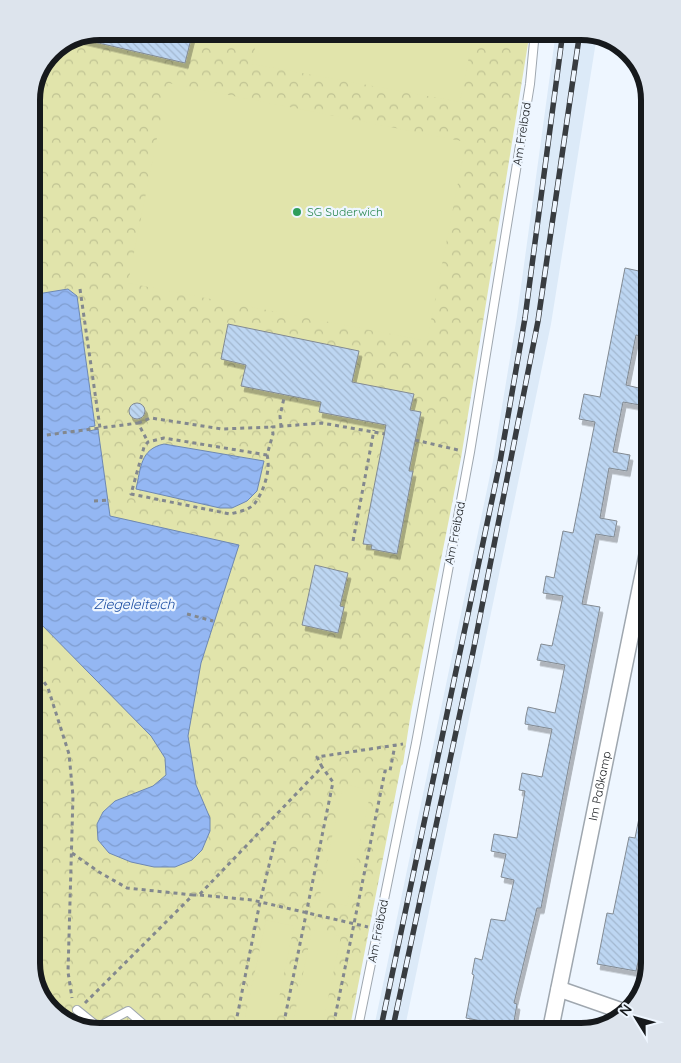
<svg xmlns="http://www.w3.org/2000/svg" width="681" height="1063" viewBox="0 0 681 1063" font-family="Quicksand,sans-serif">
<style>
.built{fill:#dceaf8}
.forest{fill:url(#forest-crowns)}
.garden{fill:#e1e4ab}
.water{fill:url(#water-waves);stroke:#6e88b2}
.building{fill:url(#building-back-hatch);stroke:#828a92;filter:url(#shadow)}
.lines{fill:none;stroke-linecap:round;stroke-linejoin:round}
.service-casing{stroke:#9fa7af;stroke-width:10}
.minor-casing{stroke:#9fa7af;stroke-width:18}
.path{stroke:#83888e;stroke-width:3;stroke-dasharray:4 4;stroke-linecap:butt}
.service{stroke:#fff;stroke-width:8}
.minor{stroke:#fff;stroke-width:15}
.rail-casing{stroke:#383c40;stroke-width:5.5}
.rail{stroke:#eef6ff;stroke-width:4;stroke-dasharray:11;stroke-linecap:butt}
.leisure-dot{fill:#2e9e5b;stroke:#eef6ff;stroke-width:2}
.labels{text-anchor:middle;stroke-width:4.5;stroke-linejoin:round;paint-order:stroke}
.street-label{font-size:12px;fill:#16191c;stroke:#eef6ff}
.leisure-label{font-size:12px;fill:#27864d;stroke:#eef6ff;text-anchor:start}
.water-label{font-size:14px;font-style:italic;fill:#1b4da2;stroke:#eef6ff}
.rim{fill:none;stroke:#16191c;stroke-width:6}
</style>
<defs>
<pattern id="forest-crowns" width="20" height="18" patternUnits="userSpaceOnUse" patternTransform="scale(1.25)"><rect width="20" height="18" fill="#e1e4ab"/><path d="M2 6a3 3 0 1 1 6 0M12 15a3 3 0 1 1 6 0" fill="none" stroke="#c0c393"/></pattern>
<pattern id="water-waves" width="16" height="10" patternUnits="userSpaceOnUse" patternTransform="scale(1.25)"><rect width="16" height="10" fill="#94b7f3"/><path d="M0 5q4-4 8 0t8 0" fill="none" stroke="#7f9dd0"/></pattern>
<pattern id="building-back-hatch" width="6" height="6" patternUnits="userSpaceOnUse" patternTransform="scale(1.25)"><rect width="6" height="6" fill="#bdd6f2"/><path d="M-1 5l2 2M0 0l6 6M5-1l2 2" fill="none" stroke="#a2b7cf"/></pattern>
<filter id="shadow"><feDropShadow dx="3" dy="5.5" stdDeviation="0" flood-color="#0004"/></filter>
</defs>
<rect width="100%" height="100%" fill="#eef6ff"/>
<path class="built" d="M556,31H586L597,35L551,324L404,1032H373L493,461L517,316Z"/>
<path class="forest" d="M100,31H530L461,458L411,712L403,764L401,766L349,1032H96L62,1020L38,994L31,963V96L52,51Z"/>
<path class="garden" d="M258,31H474L460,102L252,64Z
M168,83L466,142L427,341L128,283Z
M343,784L371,790L347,906L319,900Z
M266,920L294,926L272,1032H242Z
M312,930L341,936L321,1032H291Z"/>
<path class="water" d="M68,289L77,296L95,426L89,427V431L98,429L110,516L239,545L201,663L188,736L196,785L210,818V831L202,850L192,860L175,867H154L131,862L109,853L98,840L97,824L103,812L115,801L153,786L166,775L165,758L151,736L35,618L31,611V295Z
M164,444L264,461L257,491L247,501L232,508H220L136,489C141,468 140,449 164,444Z"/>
<path class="building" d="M100,31H193L185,63L81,39Z
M625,268L648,273L639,319L650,321V338L636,335L626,385L643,389L640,405L623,402L613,452L630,455L627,471L609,468L600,518L617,521L614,537L596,534L582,604L600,607L541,908H537L514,1003L517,1004L513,1027L466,1018L474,975L472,974L475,958L482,960L491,919L505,921L514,880L501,877L506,854L491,851L494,834L517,838L525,791L519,790L522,773L542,777L552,729L525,724L526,716L528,707L555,713L565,665L537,660L541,644L552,646L563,596L543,593L546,576L554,578L563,531L573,533L595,422L579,419L584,394L600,397Z
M228,324L359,351L352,382L414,394L410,410L421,412L409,471H413L397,554L371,549L372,545L363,544L386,425L319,412L321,402L241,386L246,365L221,359Z
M129 411a8 8 0 1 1 16 0a8 8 0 1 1-16 0Z
M315,565L348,573L340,606L344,607L338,633L302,625Z
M643,798L650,799V907L636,971L597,964L607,913L613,914L629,837L635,838Z"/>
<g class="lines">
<g class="service-casing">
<path id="service" d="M77,1010L98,1027L128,1011L152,1032
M357,1032L416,743L470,452L530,84L535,31"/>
</g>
<g class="minor-casing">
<g id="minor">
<path d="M559,989L625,1012"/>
<path id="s1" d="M550,1032L650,540"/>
</g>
</g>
<path class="path" d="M80,289L100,428L138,423L148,442
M138,423L151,418L222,429L272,427
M281,427L280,416L284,398
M31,437L100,428
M415,440L458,450
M267,455C271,469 264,491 255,503C250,510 238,512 230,514L131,494L144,447L148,442L164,438L267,455L273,434L272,427L322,423L385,434
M94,501L110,500
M353,541L374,430
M187,614L213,621
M31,662L48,688L69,754L73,796L68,972L72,998
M72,853L99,872L127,888L193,895
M200,895L252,900L368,927
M85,1003L193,895H199L322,767L317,757L403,744
M234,1032L260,902L275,841
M282,1032L333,782L322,767
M332,1032L385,771H390L395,745"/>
<use href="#service" class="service"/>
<use href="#minor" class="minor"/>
<g class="rail-casing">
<path id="rail" d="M380,1032L500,462L525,318L563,31
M392,1032L473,652L538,321L580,31"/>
</g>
<use href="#rail" class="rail"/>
</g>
<circle class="leisure-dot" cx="297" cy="212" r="5"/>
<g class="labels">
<g class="street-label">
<text transform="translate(522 134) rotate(-81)" y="4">Am Freibad</text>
<text transform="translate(455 533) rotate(-79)" y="4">Am Freibad</text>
<text dy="4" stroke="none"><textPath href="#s1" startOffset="251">Im Paßkamp</textPath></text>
<text transform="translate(378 931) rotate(-79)" y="4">Am Freibad</text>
</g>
<g class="leisure-label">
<text x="307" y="216">SG Suderwich</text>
</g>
<g class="water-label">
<text x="134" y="609">Ziegeleiteich</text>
</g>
</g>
<path d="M0 0H681V1063H0ZM100 40H581A60 60 0 0 1 641 100V963A60 60 0 0 1 581 1023H100A60 60 0 0 1 40 963V100A60 60 0 0 1 100 40Z" fill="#dde4ed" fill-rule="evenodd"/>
<path class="rim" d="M100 40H581A60 60 0 0 1 641 100V963A60 60 0 0 1 581 1023H100A60 60 0 0 1 40 963V100A60 60 0 0 1 100 40Z"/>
<g transform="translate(636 1018) rotate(307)" stroke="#eef6ff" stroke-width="4" paint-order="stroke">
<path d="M0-4L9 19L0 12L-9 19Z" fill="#16191c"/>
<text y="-8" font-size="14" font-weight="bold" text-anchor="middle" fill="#16191c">N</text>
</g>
</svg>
